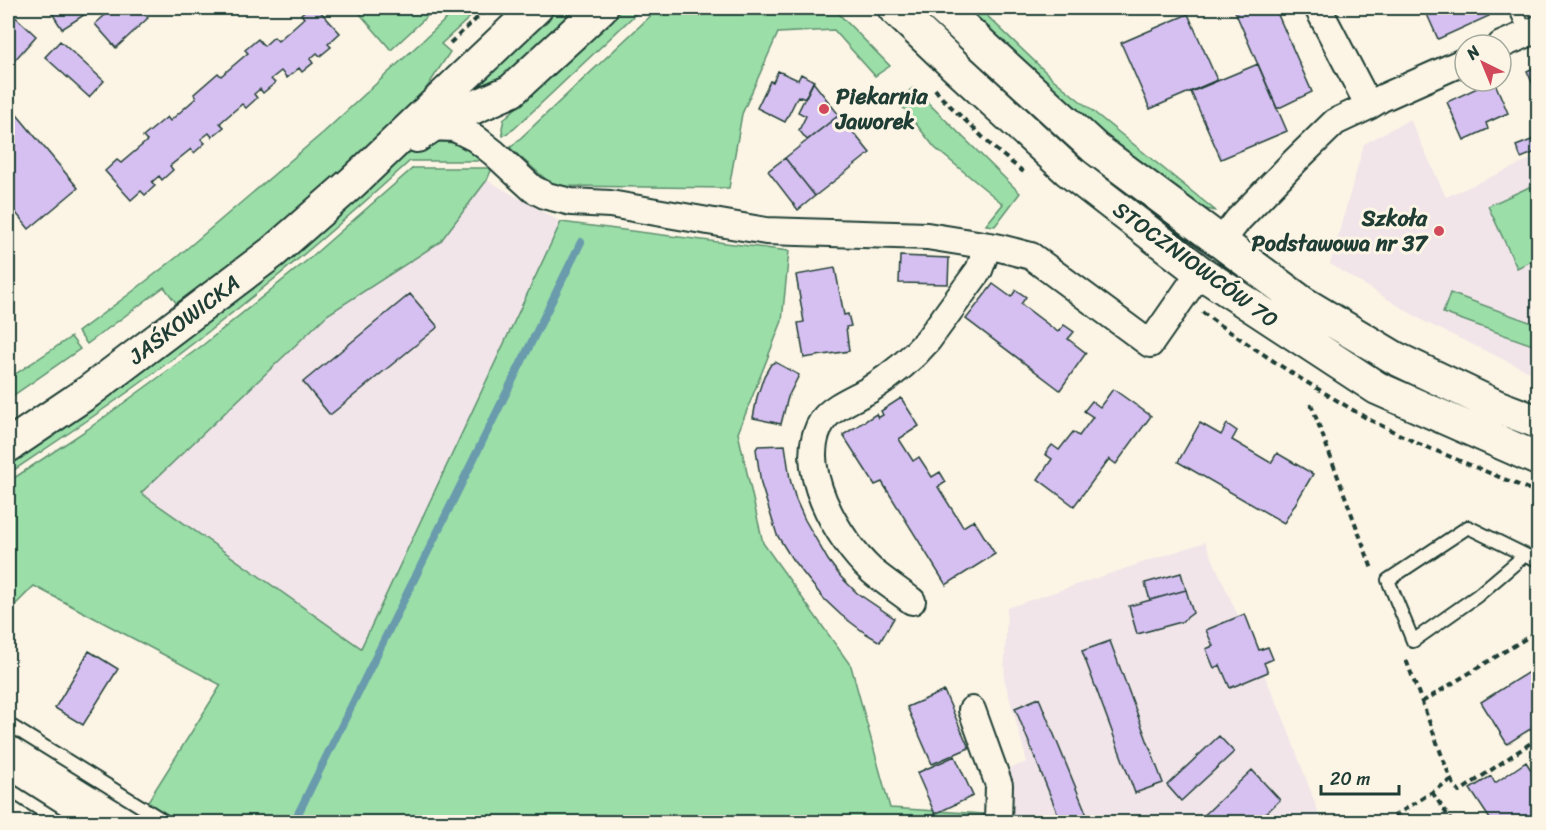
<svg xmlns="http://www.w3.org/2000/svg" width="1546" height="830" viewBox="0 0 1546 830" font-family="Sriracha,sans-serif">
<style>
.built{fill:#f1e5e9}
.green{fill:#9bdea8;stroke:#5d8e6e;stroke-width:1.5}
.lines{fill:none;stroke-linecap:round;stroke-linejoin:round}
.stream{stroke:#699bac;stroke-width:8}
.building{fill:#d6c0f1;stroke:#1f3d34;stroke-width:1.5}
.service-casing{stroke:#1f3d34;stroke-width:16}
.minor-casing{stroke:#1f3d34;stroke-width:30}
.tertiary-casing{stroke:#1f3d34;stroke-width:36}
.path{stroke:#1f3d34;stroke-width:4;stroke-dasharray:6 4.5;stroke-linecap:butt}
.service{stroke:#fcf5e5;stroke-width:12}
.minor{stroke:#fcf5e5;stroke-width:26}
.tertiary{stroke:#fcf5e5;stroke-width:32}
.poi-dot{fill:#d1495b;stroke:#fcf5e5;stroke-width:2}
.labels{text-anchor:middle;stroke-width:6;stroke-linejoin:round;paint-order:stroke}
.poi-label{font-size:22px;font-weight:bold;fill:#1f3d34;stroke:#fcf5e5;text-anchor:start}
.street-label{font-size:22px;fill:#1f3d34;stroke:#fcf5e5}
</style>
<rect width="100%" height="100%" fill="#fcf5e5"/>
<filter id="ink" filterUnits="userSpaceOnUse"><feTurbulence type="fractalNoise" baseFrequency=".0167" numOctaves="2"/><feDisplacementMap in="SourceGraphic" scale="12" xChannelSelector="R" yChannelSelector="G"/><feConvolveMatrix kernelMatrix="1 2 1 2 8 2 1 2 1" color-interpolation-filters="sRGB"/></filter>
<g filter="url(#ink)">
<path class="built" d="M1410,119L1446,197L1538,156V376L1425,322L1330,264L1364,144Z
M487,180L561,222L361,648L141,493L327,315L440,242Z
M1205,542L1284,719L1322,822H1007L1008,769L1027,762L1004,678L1007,608Z"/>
<path class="green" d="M355,8H436L391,50Z
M458,8H480L441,44L450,52L422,95L402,119L277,228L180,308L164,287L87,344L78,332L128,295L177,257L324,132Z
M558,8H581L510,74L475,88Z
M623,8H642L514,129L503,136L502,128L504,119Z
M659,8H833L890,66L875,76L834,30L778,33L742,114L729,188L562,186L549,182L510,148Z
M966,8H979L1053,79L1216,211L1201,208L1179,193L1108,137L1046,83Z
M913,88L1020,193L995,226L986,225L1003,204L935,148L897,100Z
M432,142C454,140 464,146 482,157L477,161H410C328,236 243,307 154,373C106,409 57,441 8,474V465C57,432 106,399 153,364C241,299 324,228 405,155L415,148Z
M413,168H492L487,180L440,242L327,315L141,493L361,648L561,222L789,251L782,321L738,433L763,543L851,666L890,808L983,814L982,822H135L221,685L34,586L8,612V482L88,429L203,345L310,258Z
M1538,183V258L1517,268L1488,206Z
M1450,293L1538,325V347L1443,313Z
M71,337L80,349L8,399V379Z"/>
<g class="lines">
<path class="stream" d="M294,822L581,242"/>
</g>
<path class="building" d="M53,8H95L62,29L50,10Z
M113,8H139L148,18L116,48L95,24Z
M308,8H317L340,33L328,44L331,47L320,56L317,53L310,59L313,63L302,72L299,68L287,78L281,71L271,79L275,83L263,93L260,89L254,94L257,98L246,108L242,104L220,123L224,127L212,137L209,133L201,139L205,143L194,153L191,149L170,166L173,170L162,180L159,176L152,182L155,186L145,195L141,191L131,200L105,171L117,160L121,163L147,141L143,137L167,117L170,121L196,98L194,94L218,73L221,76L248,53L245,50L258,39L264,46L274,37L278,41L304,18L301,14Z
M1237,8H1275L1312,92L1277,109L1234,9Z
M1419,8H1437L1422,14Z
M1437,8H1485L1489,16L1438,39L1426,12Z
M8,10L36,36L14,61L8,55Z
M1188,14L1217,80L1150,109L1121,43Z
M60,41L104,81L89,97L45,57Z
M1258,64L1287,131L1221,159L1191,92Z
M1538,66V96L1527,71Z
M778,71L798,80L801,74L814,81L805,99L798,96L785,122L757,108L770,81L773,82Z
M1492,81H1494L1508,113L1486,123L1488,129L1464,140L1447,102Z
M813,82L839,115L807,140L799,130L806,116L798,112Z
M8,104L78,188L29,229L8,203Z
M839,115L870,153L815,196L785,158Z
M1534,139L1538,151L1521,158L1516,146Z
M785,158L815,196L798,210L768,171Z
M900,256L949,258L948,284L899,283Z
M835,268L844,315L848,314L851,326L846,327L849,351L804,358L798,323L804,322L796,275Z
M993,284L1011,297L1016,290L1026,297L1021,304L1058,332L1064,325L1074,332L1068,339L1086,353L1060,390L966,319Z
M410,294L438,327L330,415L303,382Z
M775,362L799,375L788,397L781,424L753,418L757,397L764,376L771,364Z
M1113,389L1151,416L1116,464L1109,459L1074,506L1038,479L1052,459L1045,454L1052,445L1059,450L1073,432L1079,436L1093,417L1084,411L1092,401L1100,407Z
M901,398L919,426L899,439L913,461L919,457L932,477L940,472L946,482L938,487L963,527L974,520L995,554L946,585L882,482L875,485L843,435L876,414L878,418L883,415L881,411Z
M1200,423L1221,435L1227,424L1237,431L1232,440L1271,463L1277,453L1313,474L1284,523L1178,462Z
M785,445L790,479L796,500L805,520L828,560L841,577L857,593L894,618L880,642L865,633L841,615L824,599L792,559L777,535L761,484L756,449L758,446Z
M1181,573L1186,590L1150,600L1145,583Z
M1186,590L1193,613L1181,622L1137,634L1129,606Z
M1245,614L1259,650L1268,647L1273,659L1264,663L1268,672L1230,688L1220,665L1214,668L1206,649L1213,646L1206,630Z
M1110,641L1163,783L1135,793L1082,651Z
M89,651L118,669L83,725L55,708Z
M1538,666V724L1507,744L1481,702Z
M944,691L969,748L932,764L907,707Z
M1039,698L1089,820L1091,819L1093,822H1061L1015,708Z
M1219,736L1234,752L1181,801L1167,785Z
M955,756L973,796L935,814L917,773Z
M1526,762L1538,781V822H1492L1470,789L1491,776L1495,783Z
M1252,770L1280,800L1257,822H1197Z"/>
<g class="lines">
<g class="service-casing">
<path id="service" d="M1515,8L1527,34
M1525,555L1477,596L1413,641L1388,580L1468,527L1525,555L1538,560
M8,724L166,822
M8,789L60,822"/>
</g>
<g class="minor-casing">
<path id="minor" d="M1318,8L1369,106
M1501,45L1538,29
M430,127L455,128L475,138L494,153L533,189L547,196L571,202L610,204L766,231L927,236L996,247L1031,256L1150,344L1200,272
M1221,242L1238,220L1294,162L1335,122L1369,106L1382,98L1465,61
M912,601C899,591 885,582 872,571C838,540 793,465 823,420C832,407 855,398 869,390C891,376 911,360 928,340L979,270L985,254L984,245
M972,710L999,785L998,822"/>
</g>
<g class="tertiary-casing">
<path id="tertiary" d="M894,8L954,65L1068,170L1200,272L1377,388L1538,459
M942,8L1096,149L1303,303L1395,358L1496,406L1538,422
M417,136L430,127L511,91L601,8
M8,446L88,392L273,252L353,182L536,8"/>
</g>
<path class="path" d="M859,8L867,15
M450,43L488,8
M935,89L942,98L995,149L1026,174
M1202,312L1218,324L1293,374L1368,419L1417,443L1538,493
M1311,404L1372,569
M1422,702L1538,631
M1451,780L1459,792L1538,738
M1432,792L1452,822
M1385,822L1451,780L1405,657"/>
<use href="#service" class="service"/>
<use href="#minor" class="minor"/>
<use href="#tertiary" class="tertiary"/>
</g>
</g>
<g class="poi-dot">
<circle cx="824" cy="109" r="6"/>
<circle cx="1439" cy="231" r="6"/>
</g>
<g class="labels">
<g class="poi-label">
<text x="836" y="104">Piekarnia<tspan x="836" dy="25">Jaworek</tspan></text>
<text x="1427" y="226" text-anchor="end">Szkoła<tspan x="1427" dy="25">Podstawowa nr 37</tspan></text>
</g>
<g class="street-label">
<text transform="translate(1196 264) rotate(36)" y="8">STOCZNIOWCÓW 70</text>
<text transform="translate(184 319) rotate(-37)" y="8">JAŚKOWICKA</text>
</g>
</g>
<rect width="1546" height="830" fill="none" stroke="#fcf5e5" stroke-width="30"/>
<rect x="15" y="15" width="1516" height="800" fill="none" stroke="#1f3d34" stroke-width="2" filter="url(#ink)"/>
<g transform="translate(1483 63) rotate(317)"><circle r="28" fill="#fcf5e5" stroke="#a4ab9e" stroke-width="1.5"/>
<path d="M0-4.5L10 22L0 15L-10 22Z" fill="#d1495b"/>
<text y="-9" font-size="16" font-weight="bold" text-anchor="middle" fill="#1f3d34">N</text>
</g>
<path d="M1321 785v9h78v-9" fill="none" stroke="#1f3d34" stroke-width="3"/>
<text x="1330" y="785" font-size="18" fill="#1f3d34" stroke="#fcf5e5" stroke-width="4.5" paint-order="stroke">20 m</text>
</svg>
